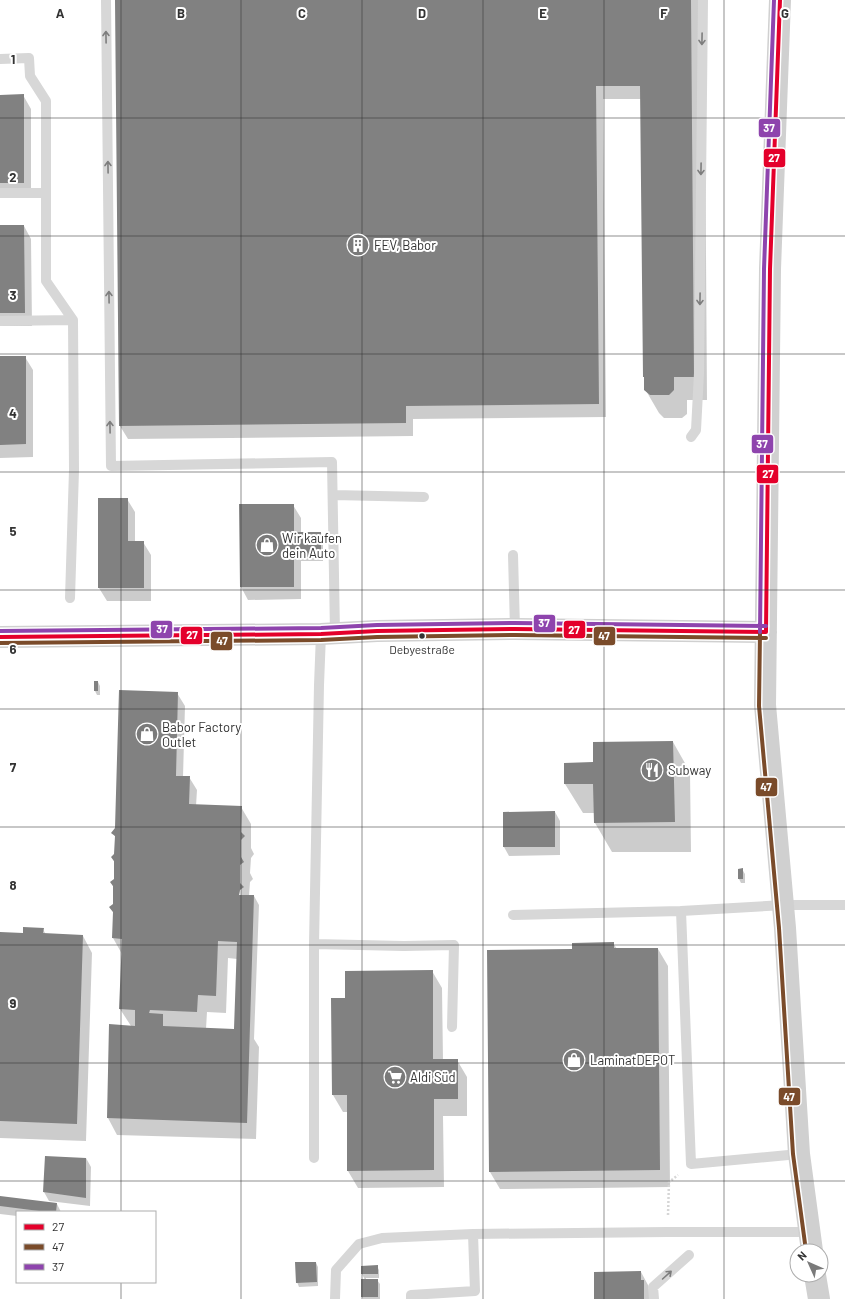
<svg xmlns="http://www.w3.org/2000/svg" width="845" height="1299" viewBox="0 0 845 1299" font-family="Barlow,sans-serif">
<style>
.shadow{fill:#0003;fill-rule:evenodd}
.building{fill:#818181;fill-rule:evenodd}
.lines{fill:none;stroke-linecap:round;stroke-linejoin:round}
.path{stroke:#d6d6d6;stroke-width:2.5;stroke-dasharray:2 2;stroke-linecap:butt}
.lane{stroke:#d7d7d7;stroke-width:10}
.secondary{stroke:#d0d0d0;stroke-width:22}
.bus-1-casing{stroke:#fff;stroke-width:7}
.bus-2-casing{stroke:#fff;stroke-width:7}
.bus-3-casing{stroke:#fff;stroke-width:7}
.bus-1{stroke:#e4002b;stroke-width:4}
.bus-2{stroke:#7a4b2a;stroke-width:4}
.bus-3{stroke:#8e44ad;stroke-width:4}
.oneway{stroke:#7d7d7d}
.grid{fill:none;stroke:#333;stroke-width:1;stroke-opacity:0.55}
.bus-dot{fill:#333;stroke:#fff;stroke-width:1.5}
.labels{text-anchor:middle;stroke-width:4;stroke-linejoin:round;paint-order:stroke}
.bus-label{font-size:12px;fill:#333;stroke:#fff}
.poi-label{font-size:13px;fill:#333;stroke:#fff;text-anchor:start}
.grid-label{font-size:13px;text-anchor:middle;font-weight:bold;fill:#333;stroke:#fff;stroke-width:4;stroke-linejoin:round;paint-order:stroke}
.line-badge{stroke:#fff;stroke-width:1.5}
.badge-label{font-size:11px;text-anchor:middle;font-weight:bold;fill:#fff}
</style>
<rect width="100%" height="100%" fill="#fff"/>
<path class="shadow" d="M116,0H698L699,99L705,109L707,400H687V414L682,418H664L659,413L645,389V380L644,377L641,99H603L606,417L413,419V436L128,439L120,426Z
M23,95L31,109V195L0,196V96Z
M0,226H24L31,239L32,326H0Z
M0,357H25L33,370V457L0,458Z
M99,499H127L135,512V542H143L151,555V601H107L99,588Z
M293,505L301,518V533H321L323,537V561H301V599L248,600L241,587Z
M95,682H98L100,686V695H97L95,691Z
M177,693L185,706L183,777H189L197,790L196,806L241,807L251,824V848L254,854L251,858L250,873L253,879L250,882L249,896H254L259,905L254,1039L259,1047L256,1139L117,1135L108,1118L131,1026L120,1009L122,954L113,938L114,913L110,908L114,904V888L111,882L115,879V863L112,858L115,854L116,838L113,833L116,829ZM241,885V896H239ZM228,958L237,959L236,1030L206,1029L207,1012L226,1013Z
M673,742L690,772L691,852H612L595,823V813H583L565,784L594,763Z
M555,812L560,821V855L509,856L504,847Z
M742,869L745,874V883H741L739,879Z
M43,929L46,935L83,936L92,953L86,1141L0,1138V933L24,934Z
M613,943L617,949H658L668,966L670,1187L500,1189L490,1172L573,950Z
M432,971L442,988L443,1060H457L467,1077V1116H443L444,1187L358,1188L348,1171V1112H343L333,1095L346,999Z
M86,1158L91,1167L90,1206L49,1201L44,1192Z
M0,1197L57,1204L61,1212H17V1216L0,1214Z
M316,1263L318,1267V1286L299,1287L297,1282Z
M362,1266H377L379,1270V1278H366V1280H377L380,1284V1299H363L362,1297L365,1280L362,1274Z
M641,1272L648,1285L651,1299H595Z"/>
<path class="building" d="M115,0H691L694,377H674V390L669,395H650L644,390V377H643L640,86H596L599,404L406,406V423L119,426Z
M24,94V183H0V95Z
M0,225H24L25,313H0Z
M0,356H26V444L0,445Z
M98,498H128V541H144V588H98Z
M239,504H294V532H321V557H294V587H240Z
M94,681H98V691H94Z
M119,690L178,692L176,776H190L189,804L242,806L241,832L245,836L241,840V857L244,862L240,865V883L244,887L240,890L239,895H254L247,1123L107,1118L109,1024L135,1026V1010L119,1009L122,939L112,938L113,912L109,907L113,904V886L110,882L114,879V861L111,857L114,854L115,836L111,833L115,828ZM218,941L237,942L234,1029L163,1026V1014L149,1013L150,1010L197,1012L198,995L216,996Z
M673,741L675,822L594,823L593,784H564V763L593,762V742Z
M555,811V847H503V812Z
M743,868V879H738V869Z
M23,927L44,928L43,933L83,935L77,1124L0,1121V932L23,933Z
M614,942V948H658L660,1170L489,1172L487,950L572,949V943Z
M433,970V1059H458V1099H434V1170L347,1171V1095H332L331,998H345V971Z
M45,1156L86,1158V1198L43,1192Z
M0,1196L57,1203L56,1212H47L0,1206Z
M295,1262H316L317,1282L296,1283Z
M378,1265V1274H361V1266Z
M641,1271V1280H644V1299H594V1272Z
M361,1279H378V1297H361Z"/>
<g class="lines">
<path class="path" d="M668,1215L669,1182L678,1175"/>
<path class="lane" d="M106,0L111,466L332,462L335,633
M0,59L29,58L30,76L46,101V281L73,320L74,470L70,598
M0,193H45
M0,321L73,320
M691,437L696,430L699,373L703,0
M333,495L424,497
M513,555L515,629
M513,915L681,911
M314,944L404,946L454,945L452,1027
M799,1154L691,1164L681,911L784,905H845
M314,1158V944L319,685L321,634
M335,1299L336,1270L359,1244L382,1238L473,1234L667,1232H809
M411,1299V1295L475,1291L473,1234
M654,1299L653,1287L689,1255"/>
<path class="secondary" d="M780,0L770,269L765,705L785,928L799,1154L812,1251
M0,637L321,634L377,631L515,629L766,632
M815,1275L819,1299"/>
<g class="bus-1-casing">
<path id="bus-1" d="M766,632L770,269L780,0
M0,637L321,634L377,631L515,629L766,632"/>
</g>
<g class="bus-2-casing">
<path id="bus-2" d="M760,632L759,706L779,928L793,1154L806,1251
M0,643L321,640L377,637L515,635L766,638"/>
</g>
<g class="bus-3-casing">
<path id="bus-3" d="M0,631L321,628L377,625L515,623L766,626
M760,632L764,269L774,0"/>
</g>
<use href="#bus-1" class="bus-1"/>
<use href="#bus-2" class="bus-2"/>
<use href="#bus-3" class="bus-3"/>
</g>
<defs><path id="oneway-shaft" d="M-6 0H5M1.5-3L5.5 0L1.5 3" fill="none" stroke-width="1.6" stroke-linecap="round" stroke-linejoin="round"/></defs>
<g class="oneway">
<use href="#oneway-shaft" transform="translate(106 37) rotate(-91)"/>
<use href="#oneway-shaft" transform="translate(702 39) rotate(91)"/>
<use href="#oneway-shaft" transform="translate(108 167) rotate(-91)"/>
<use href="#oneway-shaft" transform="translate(701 169) rotate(91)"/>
<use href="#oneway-shaft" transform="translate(109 297) rotate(-91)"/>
<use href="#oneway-shaft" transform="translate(700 299) rotate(91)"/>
<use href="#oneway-shaft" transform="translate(110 427) rotate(-91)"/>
<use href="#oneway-shaft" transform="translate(667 1275) rotate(-42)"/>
</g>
<path class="grid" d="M121,0V1212M241,0V1299M362,0V1299M483,0V1299M604,0V1299M724,0V1299M0,118H845M0,236H845M0,354H845M0,472H845M0,590H845M0,709H845M0,827H845M0,945H845M0,1063H845M0,1181H845M121,1282V1299"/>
<defs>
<g id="building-disc" transform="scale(1.15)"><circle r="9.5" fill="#7a7a7a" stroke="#fff"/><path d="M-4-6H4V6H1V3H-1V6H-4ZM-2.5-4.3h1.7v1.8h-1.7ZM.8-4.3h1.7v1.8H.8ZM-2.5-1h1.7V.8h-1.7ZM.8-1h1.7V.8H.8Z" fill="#fff"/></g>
<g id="shop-disc" transform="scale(1.15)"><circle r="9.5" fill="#7a7a7a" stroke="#fff"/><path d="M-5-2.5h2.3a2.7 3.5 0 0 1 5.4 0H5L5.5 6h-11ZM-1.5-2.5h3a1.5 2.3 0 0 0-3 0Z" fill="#fff"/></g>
<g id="restaurant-disc" transform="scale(1.15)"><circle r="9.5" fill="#7a7a7a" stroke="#fff"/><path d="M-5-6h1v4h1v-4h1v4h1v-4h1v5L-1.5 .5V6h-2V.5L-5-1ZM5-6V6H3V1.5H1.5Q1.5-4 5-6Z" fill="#fff"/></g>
<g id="supermarket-disc" transform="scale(1.15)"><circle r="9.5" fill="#7a7a7a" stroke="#fff"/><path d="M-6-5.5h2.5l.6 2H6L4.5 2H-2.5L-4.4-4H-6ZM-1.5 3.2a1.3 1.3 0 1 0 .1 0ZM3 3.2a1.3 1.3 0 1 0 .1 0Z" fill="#fff"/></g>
</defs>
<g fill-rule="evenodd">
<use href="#building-disc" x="358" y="245"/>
<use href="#shop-disc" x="267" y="545"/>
<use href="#shop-disc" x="147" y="734"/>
<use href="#restaurant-disc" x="652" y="770"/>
<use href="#shop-disc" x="574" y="1060"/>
<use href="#supermarket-disc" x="395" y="1077"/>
</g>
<circle class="bus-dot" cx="422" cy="636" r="3.5"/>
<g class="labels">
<g class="bus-label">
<text x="422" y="654">Debyestraße</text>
</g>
<g class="poi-label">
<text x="374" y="250">FEV, Babor</text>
<text x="282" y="543">Wir kaufen<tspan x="282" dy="15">dein Auto</tspan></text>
<text x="162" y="732">Babor Factory<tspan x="162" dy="15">Outlet</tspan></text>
<text x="668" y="775">Subway</text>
<text x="590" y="1065">LaminatDEPOT</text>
<text x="410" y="1082">Aldi Süd</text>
</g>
</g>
<g class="grid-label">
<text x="60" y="18">A</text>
<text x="181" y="18">B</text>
<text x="302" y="18">C</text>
<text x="422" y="18">D</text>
<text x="543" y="18">E</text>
<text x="664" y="18">F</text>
<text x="785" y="18">G</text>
<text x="13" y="64">1</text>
<text x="13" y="182">2</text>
<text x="13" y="300">3</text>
<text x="13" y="418">4</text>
<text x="13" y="536">5</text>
<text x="13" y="654">6</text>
<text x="13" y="772">7</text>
<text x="13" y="890">8</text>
<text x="13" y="1008">9</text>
</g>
<g class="line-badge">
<rect x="758" y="118" width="23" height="20" rx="4" fill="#8e44ad"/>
<rect x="763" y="148" width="23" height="20" rx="4" fill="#e4002b"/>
<rect x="751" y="434" width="23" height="20" rx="4" fill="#8e44ad"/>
<rect x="756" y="464" width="23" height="20" rx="4" fill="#e4002b"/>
<rect x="533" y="614" width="23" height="19" rx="4" fill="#8e44ad"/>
<rect x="150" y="620" width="23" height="19" rx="4" fill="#8e44ad"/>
<rect x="563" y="620" width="23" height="19" rx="4" fill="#e4002b"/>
<rect x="180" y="626" width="23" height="19" rx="4" fill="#e4002b"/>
<rect x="593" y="626" width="23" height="20" rx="4" fill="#7a4b2a"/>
<rect x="210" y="631" width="23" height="20" rx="4" fill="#7a4b2a"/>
<rect x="755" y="777" width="23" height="20" rx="4" fill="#7a4b2a"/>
<rect x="778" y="1087" width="23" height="19" rx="4" fill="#7a4b2a"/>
</g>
<g class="badge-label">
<text x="769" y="132">37</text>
<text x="774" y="162">27</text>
<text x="762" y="448">37</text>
<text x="768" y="478">27</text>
<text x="544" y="627">37</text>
<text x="162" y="633">37</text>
<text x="574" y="634">27</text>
<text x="192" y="639">27</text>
<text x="604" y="640">47</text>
<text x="222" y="645">47</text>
<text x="766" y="791">47</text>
<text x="789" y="1101">47</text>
</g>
<rect x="16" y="1211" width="140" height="72" fill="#ffffff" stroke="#adadad"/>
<rect x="24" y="1224" width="20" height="6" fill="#e4002b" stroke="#adadad"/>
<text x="52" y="1231" font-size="12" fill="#333333">27</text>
<rect x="24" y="1244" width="20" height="6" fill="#7a4b2a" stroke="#adadad"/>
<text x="52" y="1251" font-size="12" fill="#333333">47</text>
<rect x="24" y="1264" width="20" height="6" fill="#8e44ad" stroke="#adadad"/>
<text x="52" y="1271" font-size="12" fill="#333333">37</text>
<g transform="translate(809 1263) rotate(315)"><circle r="19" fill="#ffffff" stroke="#adadad"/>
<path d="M0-3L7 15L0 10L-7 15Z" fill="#7a7a7a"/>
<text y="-6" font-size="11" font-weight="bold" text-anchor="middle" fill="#333333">N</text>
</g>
</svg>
